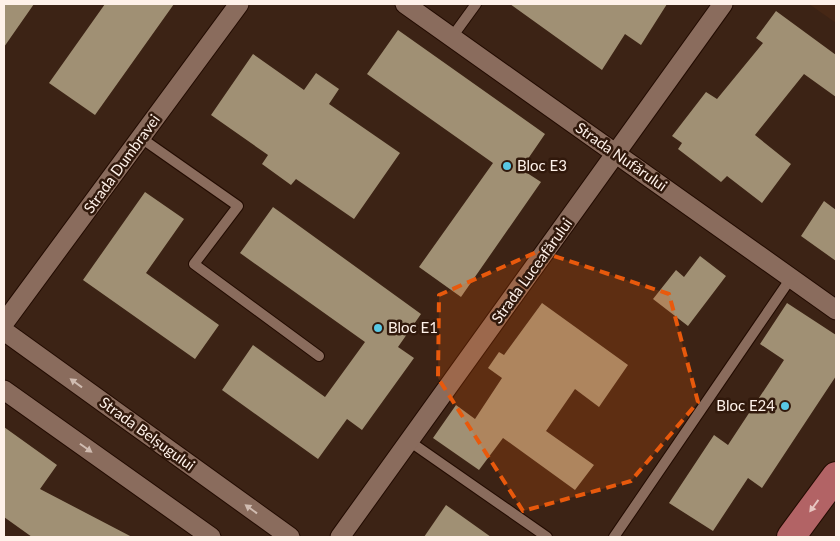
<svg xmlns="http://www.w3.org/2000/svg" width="840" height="541" viewBox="0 0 840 541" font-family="Lato,sans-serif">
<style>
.built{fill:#462715}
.building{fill:#a09074}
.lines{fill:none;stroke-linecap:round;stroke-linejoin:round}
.service-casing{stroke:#220b01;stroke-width:12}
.minor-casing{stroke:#220b01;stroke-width:21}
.primary-casing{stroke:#220b01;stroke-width:30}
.service{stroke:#8a6c5d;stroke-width:10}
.minor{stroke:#8a6c5d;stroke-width:19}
.primary{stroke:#b26365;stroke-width:28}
.oneway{fill:#d0bcb1}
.oneway2{fill:#e7c6c1}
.marked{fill:#e8590c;fill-opacity:0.2;stroke:#e8590c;stroke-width:4;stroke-dasharray:10 6;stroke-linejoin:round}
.poi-dot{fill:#59c8e4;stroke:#31190c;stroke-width:2}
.labels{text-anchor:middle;stroke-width:5;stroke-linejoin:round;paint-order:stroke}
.street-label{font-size:15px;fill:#fef1e9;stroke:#31190c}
.poi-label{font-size:15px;fill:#fef1e9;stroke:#31190c;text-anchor:start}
</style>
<rect width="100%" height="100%" fill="#3c2315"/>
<path class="built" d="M809,4H836V23Z"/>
<path class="building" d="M4,4H34L4,47Z
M105,4H174L95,115L49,83Z
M510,4H667L641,45L625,34L602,70Z
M776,11L836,55V97L804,74L755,135L791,164L762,203L727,176L721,182L678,149L682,143L672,136L706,92L717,99L763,43L756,38Z
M398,30L545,134L521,169L541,182L461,297L419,267L493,163L367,74Z
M253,54L304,90L316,73L339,89L329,104L400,153L354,219L296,179L291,185L262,164L268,155L211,115Z
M145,192L184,219L146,273L219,325L195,359L83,280Z
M824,201L836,210V261L801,236Z
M273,207L421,314L398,347L414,358L362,430L347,419L318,459L222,390L253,345L325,397L365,342L240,253Z
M700,256L726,276L688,326L653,299L676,270L684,277Z
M542,303L628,365L599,407L575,389L546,431L594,465L575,490L503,438L479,470L433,438L456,405L475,419L502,378L488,368L499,352L504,355Z
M787,303L836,335V376L762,488L748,478L713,531L669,503L714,435L728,445L784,360L760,344Z
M4,427L57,465L40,489L132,537H32L4,517Z
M446,505L491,537H424Z"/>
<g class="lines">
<g class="service-casing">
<path id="service" d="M452,37L476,4
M141,138L238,206L194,264L319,356
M409,441L547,537
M614,537L791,278"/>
</g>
<g class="minor-casing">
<path id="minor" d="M405,4L836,310
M4,323L239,4
M4,331L290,537
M4,390L211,537
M340,537L723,4"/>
</g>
<g class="primary-casing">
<path id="primary" d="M791,537L836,476"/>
</g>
<use href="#service" class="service"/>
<use href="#minor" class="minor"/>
<use href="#primary" class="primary"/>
</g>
<defs><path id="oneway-solid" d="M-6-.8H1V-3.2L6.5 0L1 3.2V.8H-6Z" transform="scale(1.25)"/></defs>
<g class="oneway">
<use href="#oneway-solid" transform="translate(76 383) rotate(-144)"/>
<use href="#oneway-solid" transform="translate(86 448) rotate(35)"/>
<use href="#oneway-solid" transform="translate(251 509) rotate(-144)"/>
</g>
<use class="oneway2" href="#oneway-solid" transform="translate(814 506) rotate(126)"/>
<path class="marked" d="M539,251L669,294L698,402L631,481L523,511L438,378L439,295Z"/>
<g class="poi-dot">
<circle cx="507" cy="166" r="5"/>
<circle cx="378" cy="328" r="5"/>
<circle cx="785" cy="406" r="5"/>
</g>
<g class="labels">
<g class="street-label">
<text transform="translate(621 157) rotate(35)" y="5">Strada Nufărului</text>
<text transform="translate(122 164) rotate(-54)" y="5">Strada Dumbravei</text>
<text transform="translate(532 271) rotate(-54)" y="5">Strada Luceafărului</text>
<text transform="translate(147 434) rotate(36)" y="5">Strada Belșugului</text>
</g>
<g class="poi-label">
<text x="517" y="171">Bloc E3</text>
<text x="388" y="333">Bloc E1</text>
<text x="775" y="411" text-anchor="end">Bloc E24</text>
</g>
</g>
<rect width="840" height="541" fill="none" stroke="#fef1e9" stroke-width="10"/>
</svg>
